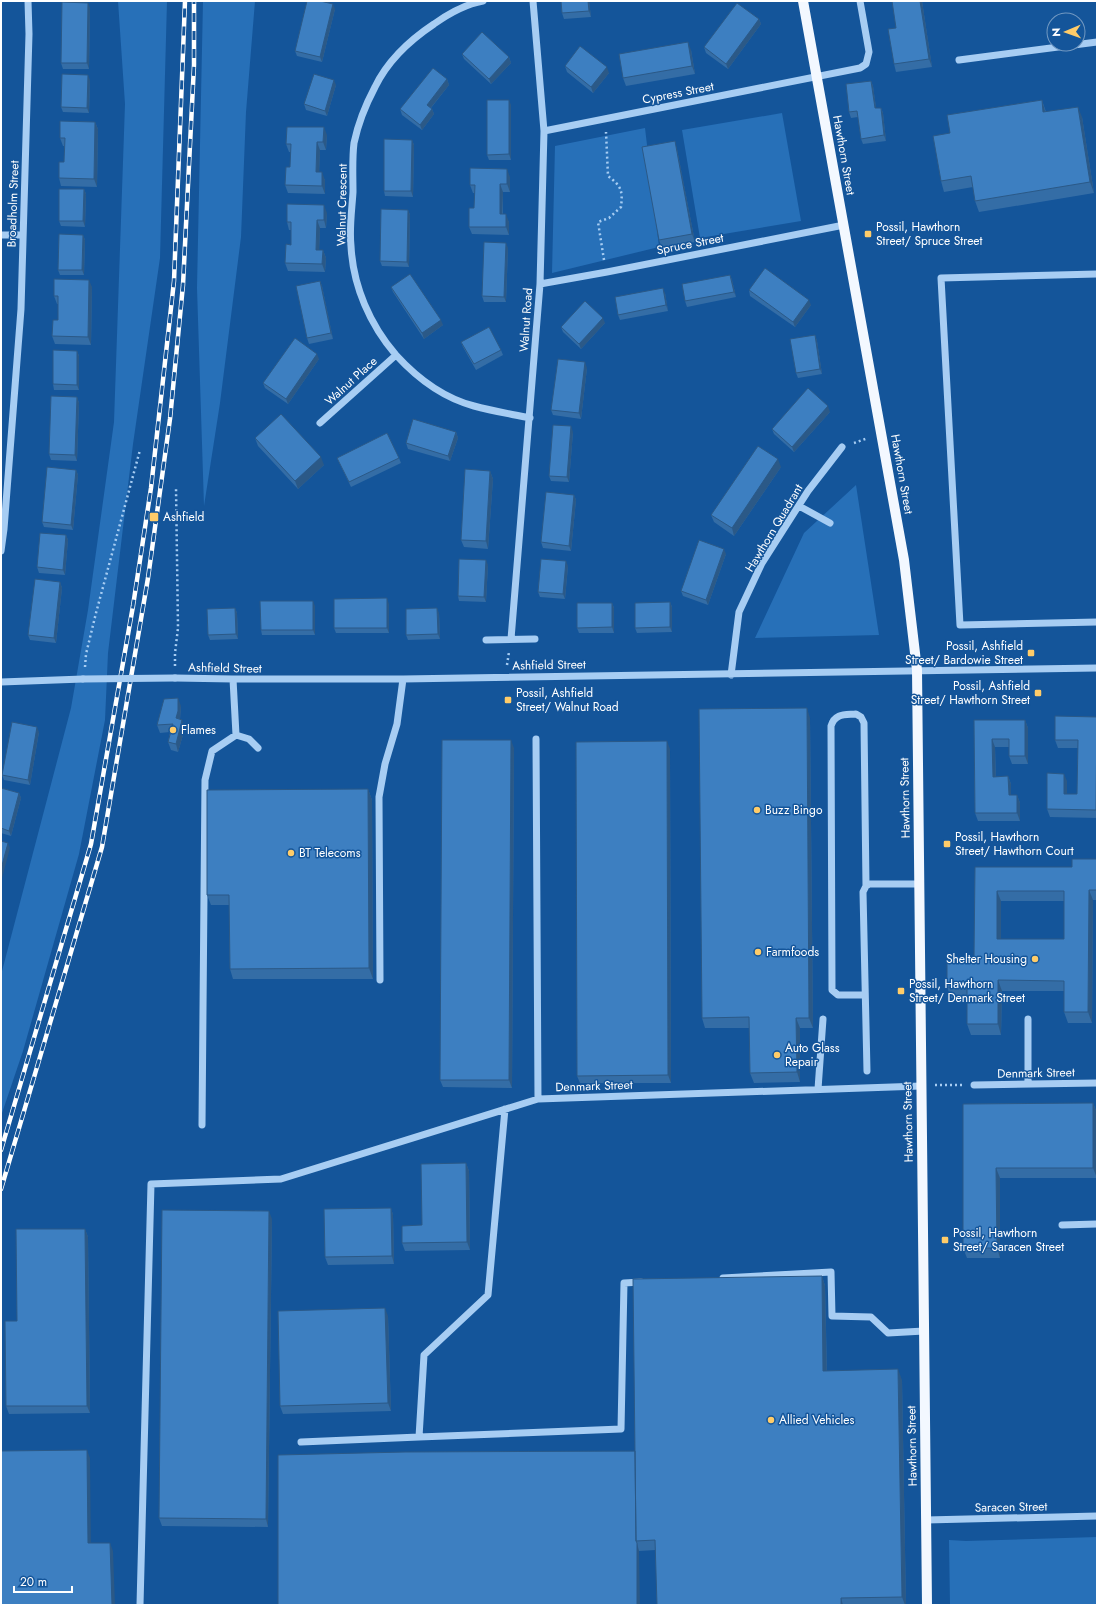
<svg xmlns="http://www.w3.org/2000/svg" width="1098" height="1606" viewBox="0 0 1098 1606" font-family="Jost,sans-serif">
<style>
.green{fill:#2770b8}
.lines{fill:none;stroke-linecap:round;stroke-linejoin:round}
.path{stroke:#a7cdf3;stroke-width:2.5;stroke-dasharray:2 3;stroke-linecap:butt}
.minor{stroke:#a7cdf3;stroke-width:7}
.major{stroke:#f3f8ff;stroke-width:10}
.rail-casing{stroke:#fff;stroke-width:4.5}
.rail{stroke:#14559a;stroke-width:3;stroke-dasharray:9;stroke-linecap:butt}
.minor-bridge{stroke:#a7cdf3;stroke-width:7}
.wall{fill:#346da6;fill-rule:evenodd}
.shaded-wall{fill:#2b5987}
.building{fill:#3d7fc1;stroke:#2b5987;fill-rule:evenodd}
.poi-dot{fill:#ffcc69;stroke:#14559a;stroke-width:1.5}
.labels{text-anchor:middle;stroke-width:3;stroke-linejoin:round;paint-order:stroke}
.street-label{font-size:12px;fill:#fff;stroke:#14559a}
.poi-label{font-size:12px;fill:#fff;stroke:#14559a;text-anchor:start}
</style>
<rect width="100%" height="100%" fill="#14559a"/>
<path class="green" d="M118,1H167L160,258L133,444L108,653L105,720L79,854L23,1051L1,1116V975L71,708L88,610L114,422L125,104Z
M203,1H255L246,112L241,237L220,403L204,506L197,288Z
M782,113L801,221L700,238L682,130Z
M645,128L659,247L552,273L555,146Z
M856,485L879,635L755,638L804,533Z
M1097,1537V1605H950L949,1540L966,1541Z"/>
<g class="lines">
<path class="path" d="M604,260L598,222L609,218L621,207C623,190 621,186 608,176L606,132
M854,443L868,438
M507,665L509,652
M175,666V653L178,628L176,487
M85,667L86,654L96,613L140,450
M935,1085H962"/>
<path class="minor" d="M483,1C466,4 448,14 434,24C410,40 388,60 375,87C366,104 358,124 354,143C352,159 353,176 353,192C352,209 349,228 351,246C353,286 370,325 396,355C417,378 444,398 474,406C492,411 511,414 530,418
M959,60L1097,42
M544,131L860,68L866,64L869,52L868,46L860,1
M1,235H23
M1097,274L941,278L960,625L1097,622
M540,284L607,272L844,225
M320,423L396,355
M799,506L830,523
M1,551L4,529L21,309L29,34L28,1
M511,639L540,284L544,131L533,1
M486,640L535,639
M731,675L739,612L762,563L808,491L842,447
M175,678L233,679H403L1097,668
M233,679L236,735
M1,682L83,679
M236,735L249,739L258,748
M536,739L538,1099
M866,886L869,884H919
M380,980L379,797L385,764L397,724L403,679
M865,995H838L832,990L831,726C835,713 845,715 856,714L861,717L864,723L866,886L863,892L867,1071
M1028,1019V1084
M974,1085L1097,1083
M818,1089L823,1019
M202,1125L205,780L212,751L236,735
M1062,1225L1097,1224
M723,1278L831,1272L832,1316L871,1317L888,1333L924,1331
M419,1437L621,1429L624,1283L641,1282
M301,1442L419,1437L424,1355L488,1295L505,1109
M926,1520L1097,1516
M140,1605L151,1184L281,1179L538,1099L921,1086"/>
<path class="major" d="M803,1L904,560L917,670L927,1605"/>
<g class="rail-casing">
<path id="rail" d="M1,1150L91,844L133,606L151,488L174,281L185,1
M1,1189L102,847L148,578L170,419L183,285L194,65V1"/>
</g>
<use href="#rail" class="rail"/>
<path class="minor-bridge" d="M83,679L175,678"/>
</g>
<path class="wall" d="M561,1H589L591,17L564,19L562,13Z
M922,1L932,67L896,72L894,64L896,28Z
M90,8L89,69H63L61,63Z
M335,9L322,62L297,56L295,51Z
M759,19L761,24L728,69L706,53L704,47Z
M691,50L695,74L626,86L623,78Z
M462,54L509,57L511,63L491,84L464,59Z
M565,66L609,73L593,93L567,72Z
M447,79L449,85L431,108L432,109L434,114L422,130L402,115L400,109Z
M90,80L89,113L63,112L61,107Z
M871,81L873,86L876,108H881L883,113L886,141L863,144L861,139L858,117L851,118L849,112Z
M336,85L327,116L306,110L304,104Z
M1042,100L1046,112L1082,117L1094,193L979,212L975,201L973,187L944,192L941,181L950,133Z
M511,105V160H489L487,155Z
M95,122L98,129L97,187L61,186L59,178L64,162V146H63L60,138Z
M327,135L326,150H320L319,172L325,180V194L288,193L285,185L290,167L291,152H289L286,144Z
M412,140L414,145L413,197L385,196L384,191Z
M677,149L695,242L662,248L659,240Z
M510,177V192H503V214L509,222V235L472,234L469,227L474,208L475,193H473L470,185Z
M84,189L86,194L85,227L61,226L59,221Z
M408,210L410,215L409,267L382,266L380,261Z
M327,213L326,228H320L319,250H323L326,258L325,272L288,271L285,263L291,245V230H289L287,222Z
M83,235L85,240L84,275H60L58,270Z
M508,248L506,302H484L482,296Z
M730,275L732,280L736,297L687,307L685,301Z
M320,281L322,286L333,339L309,344L307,338Z
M92,287L91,345L55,344L52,336L58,320V304H57L54,296Z
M391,287L443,325L424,339L393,292Z
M749,290L811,305L795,327L750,296Z
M665,293L668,311L620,320L618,315Z
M605,323L581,349L563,332L561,327Z
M815,335L817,341L822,374L798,378L796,373Z
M461,342L501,350L503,355L476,370L463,347Z
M77,351L79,356V390H54L53,384Z
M319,359L288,404L265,388L263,383Z
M587,368L581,419L553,415L551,410Z
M77,397L79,403L77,461L51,460L49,454Z
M830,412L794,452L774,434L772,429Z
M456,432L458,438L450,461L408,449L406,443Z
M573,432L569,482L551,481L549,476Z
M255,438L324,465L298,489L258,446Z
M337,458H399L401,463L351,487Z
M781,467L734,536L714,522L711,515Z
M76,470L78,475L73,530L44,527L42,522Z
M490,471L493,479L488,549L464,547L461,540Z
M574,495L576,500L571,551L543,548L541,542Z
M66,535L68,540L65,575L39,573L37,567Z
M726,554L708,605L683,596L681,591Z
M488,565L486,602L459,601L458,596Z
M568,566L565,599L540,597L538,592Z
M60,582L62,588L56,643L30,640L28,635Z
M670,602L672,607V632L637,633L635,628Z
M612,603L614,608V633H579L577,628Z
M389,604V633H336L334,628Z
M315,606V635H262L261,630Z
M235,608L237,613L238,639L210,640L208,635Z
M439,613L440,639L408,640L406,635Z
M181,706L180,719L185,728L178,752L171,750L168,742L170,732L160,733L157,725Z
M1097,717V818L1050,817L1047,809L1067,781V794H1077L1078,748H1058L1055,740Z
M810,718L813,1028H800V1082L754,1083L750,1073L749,1028H705L702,1018Z
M974,720H1025L1028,728V764H1012L1009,756V747H995L996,777L1008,776L1011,784V795H1017L1020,803V821H978L975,813Z
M39,732L30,785L4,780L2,775Z
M514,748L512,1088L443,1087L440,1080Z
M670,749L671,1083H580L577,1076Z
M1,788L19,793L21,798L11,836L1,833Z
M368,789L372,800L373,979H233L230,969L229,905H211L207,895Z
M1097,859V900H1093L1092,1023H1068L1064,1012V991H1002L1001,1035H971L967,1024V998H951L947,987L974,958L975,867H1072ZM1001,901H1064V939H1001Z
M1093,1103L1097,1113V1178H1000V1258H967L963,1248V1104Z
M466,1163L469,1171L470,1250L405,1251L402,1243L422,1225Z
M391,1208L393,1215L394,1264L328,1265L325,1257Z
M272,1219L268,1527L162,1526L159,1518Z
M85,1229L88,1237L90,1413L9,1414L6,1406Z
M822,1276L825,1286L827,1371L902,1380L906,1605H657L656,1550L639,1551L278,1605L635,1451Z
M388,1316L391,1411L283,1414L280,1406Z"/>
<path class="shaded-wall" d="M588,1H589L591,17L589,11Z
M920,1H922L932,67L929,59Z
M88,3L90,8L89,69L87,63Z
M333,4L335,9L322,62L320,57Z
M759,19L761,24L728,69L726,64Z
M688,42L691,50L695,74L692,66Z
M509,57L511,63L491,84L489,79Z
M607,67L609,73L593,93L591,87Z
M88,75L90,80L89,113L87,108Z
M447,79L449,85L429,110L427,105Z
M334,80L336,85L327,116L325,111Z
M871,81L873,86L877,114L875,108Z
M509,100L511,105V160L509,154Z
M1042,100L1045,111L1047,123L1043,112Z
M1078,107L1082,117L1094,193L1090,182Z
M881,108L883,113L886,141L884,135Z
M432,109L434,114L422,130L420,125Z
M95,122L98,129L97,187L94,179Z
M324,127L327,135L326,150L323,142Z
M412,140L414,145L413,197L411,191Z
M675,141L677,149L695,242L692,234Z
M317,142L320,150L319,180L316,172Z
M507,169L510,177V192L507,184Z
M322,172L325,180V194L322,186Z
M500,184L503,192L502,222L500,214Z
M84,189L86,194L85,227L83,221Z
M324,205L327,213L326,228L324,220Z
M408,210L410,215L409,267L407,262Z
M506,214L509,222V235L506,227Z
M317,220L320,228L319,258L316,250Z
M83,235L85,240L84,275L82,270Z
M506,243L508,248L506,302L504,297Z
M323,250L326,258L325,272L322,264Z
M730,275L732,280L736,297L734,292Z
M89,280L92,287L91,345L88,337Z
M320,281L322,286L333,339L331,333Z
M663,288L665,293L668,311L666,305Z
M809,300L811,305L795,327L793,322Z
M603,318L605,323L581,349L579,344Z
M441,320L443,325L424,339L422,333Z
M815,335L817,341L822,374L820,369Z
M77,351L79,356V390L77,385Z
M317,354L319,359L288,404L286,399Z
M585,362L587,368L581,419L579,413Z
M77,397L79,403L77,461L75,455Z
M828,406L830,412L794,452L792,447Z
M571,426L573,432L569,482L567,477Z
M456,432L458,438L450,461L448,456Z
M321,457L324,465L298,489L295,481Z
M778,459L781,467L734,536L732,528Z
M76,470L78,475L73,530L71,525Z
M490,471L493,479L488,549L486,541Z
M574,495L576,500L571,551L569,546Z
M66,535L68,540L65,575L63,570Z
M724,549L726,554L708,605L706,600Z
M486,560L488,565L486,602L484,597Z
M566,561L568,566L565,599L563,594Z
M60,582L62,588L56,643L54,638Z
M387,598L389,604V633L387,628Z
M313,601L315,606V635L313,630Z
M670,602L672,607V632L670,627Z
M612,603L614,608V633L612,627Z
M235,608L237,613L238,639L236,634Z
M437,608L439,613L440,639L438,634Z
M178,698L181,706L180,719L176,718Z
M807,708L810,718L813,1028L809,1018Z
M1097,717V812L1096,810Z
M182,720L185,728L178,752L176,744Z
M1025,720L1028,728V764L1025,756Z
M37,727L39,732L30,785L28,780Z
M992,739L995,747L996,785L993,777Z
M511,740L514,748L512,1088L509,1080Z
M667,741L670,749L671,1083L668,1075Z
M1064,774L1067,781V802L1064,794Z
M1008,776L1011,784V803L1009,795Z
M368,789L372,800L373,979L369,968Z
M19,793L21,798L11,836L9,831Z
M1017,795L1020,803V821L1017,813Z
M8,843L10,848L1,882V869Z
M1089,890L1093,900L1092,1023L1088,1012Z
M997,891L1001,901V950L997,939Z
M998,980L1002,991L1001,1035L998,1024Z
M796,1018L800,1028V1082L797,1072Z
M1093,1103L1097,1113V1178L1093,1168Z
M466,1163L469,1171L470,1250L467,1242Z
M996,1168L1000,1178V1258L997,1248Z
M391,1208L393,1215L394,1264L392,1256Z
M269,1211L272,1219L268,1527L266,1519Z
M85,1229L88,1237L90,1413L87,1406Z
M822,1276L825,1286L827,1381L823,1371Z
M385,1308L388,1316L391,1411L388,1403Z
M898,1369L902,1380L906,1605H905L902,1597Z
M87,1450L90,1458L91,1551L88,1543Z
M110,1543L113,1551L115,1605H112Z
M637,1543L639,1551L640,1605H637Z
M841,1598L843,1605H841Z"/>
<path class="building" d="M307,1H320L333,4L320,57L295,51Z
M561,1H588L589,11L562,13Z
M892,1H920L929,59L894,64L888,29L896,28Z
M62,2L88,3L87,63H61Z
M737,3L759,19L726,64L704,47Z
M482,32L509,57L489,79L462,54Z
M688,42L692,66L623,78L619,54Z
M580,46L607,67L591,87L565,66Z
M433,68L447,79L427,105L432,109L420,125L400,109Z
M62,74L88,75L87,108L61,107Z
M314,74L334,80L325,111L304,104Z
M871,81L875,108H881L884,135L861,139L857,111L849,112L846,84Z
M487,100H509V154L487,155Z
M1042,100L1043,112L1078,107L1090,182L975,201L971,176L941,181L933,136L950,133L947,115Z
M60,121L95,122L94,179L59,178V162H64L65,138H60Z
M287,127H324L323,142H317L316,172H322V186L285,185L286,167H290L291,144H286Z
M384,139L412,140L411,191H384Z
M675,141L692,234L659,240L642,147Z
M470,168L507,169V184H500V214H506V227H469V208H474L475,185H470Z
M59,189H84L83,221H59Z
M287,204L324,205V220H317L316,250H323L322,264L285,263L286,244L291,245V222H287Z
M381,209L408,210L407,262L380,261Z
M59,234L83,235L82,270H58Z
M484,242L506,243L504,297L482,296Z
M765,268L809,300L793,322L749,290Z
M410,274L441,320L422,333L391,287Z
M730,275L734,292L685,301L682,284Z
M54,279L89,280L88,337L52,336L53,320H58V296H54Z
M320,281L331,333L307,338L296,286Z
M663,288L666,305L618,315L615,297Z
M585,301L603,318L579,344L561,327Z
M489,327L501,350L474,364L461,342Z
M815,335L820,369L796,373L790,339Z
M295,338L317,354L286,399L263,383Z
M53,350L77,351V385L53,384Z
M558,359L585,362L579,413L551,410Z
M808,388L828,406L792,447L772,429Z
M51,396L77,397L75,455L49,454Z
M281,414L321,457L295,481L255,438Z
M413,419L456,432L448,456L406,443Z
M553,425L571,426L567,477L549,476Z
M387,433L399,458L349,482L337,458Z
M758,446L778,459L732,528L711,515Z
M47,467L76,470L71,525L42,522Z
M465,469L490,471L486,541L461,540Z
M546,492L574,495L569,546L541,542Z
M40,533L66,535L63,570L37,567Z
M699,540L724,549L706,600L681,591Z
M459,559L486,560L484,597L458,596Z
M541,559L566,561L563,594L538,592Z
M35,579L60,582L54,638L28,635Z
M387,598V628H334V599Z
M260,601H313V630H261Z
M670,602V627L635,628V603Z
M577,603H612V627L577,628Z
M235,608L236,634L208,635L207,609Z
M437,608L438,634L406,635V609Z
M178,698V711L176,718L182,720L176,744L168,742L173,724L157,725L164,699Z
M807,708L809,1018H796L797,1072L750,1073L749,1017L702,1018L699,709Z
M1055,716L1097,717L1096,810L1047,809V773L1064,774V794H1077L1078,740H1055Z
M974,720H1025V756H1009V739H992L993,777L1008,776L1009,795H1017V813H975Z
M12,722L37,727L28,780L2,775Z
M442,740H511L509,1080H440Z
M667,741L668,1075L577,1076L576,742Z
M1,788L19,793L9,831L1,828Z
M368,789L369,968L230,969L229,895H207V790Z
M1,841L8,843L1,869Z
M1072,859H1097V890H1089L1088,1012H1064V981L998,980V1024H967V987H947V958H974L975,867H1072ZM997,891H1064V939H997Z
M1093,1103V1168H996L997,1248H963V1104Z
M466,1163L467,1242L402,1243V1226L422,1225L421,1164Z
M391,1208L392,1256L325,1257L324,1209Z
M162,1210L269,1211L266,1519L159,1518Z
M16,1229H85L87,1406H6L5,1321H17Z
M822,1276L823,1371L898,1369L902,1597L841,1598V1605H657L655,1540L636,1541L633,1279Z
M385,1308L388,1403L280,1406L278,1311Z
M87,1450L88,1543H110L112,1605H1V1451Z
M635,1451L636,1541L637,1543V1605H278V1455L405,1452Z"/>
<g class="poi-dot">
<rect x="864" y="230" width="8" height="8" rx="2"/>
<rect x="149" y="512" width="10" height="10" rx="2"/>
<rect x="1027" y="649" width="8" height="8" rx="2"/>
<rect x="1034" y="689" width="8" height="8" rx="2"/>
<rect x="504" y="696" width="8" height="8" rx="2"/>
<circle cx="173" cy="730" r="4"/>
<circle cx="757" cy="810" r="4"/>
<rect x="943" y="840" width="8" height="8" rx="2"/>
<circle cx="291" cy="853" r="4"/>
<circle cx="758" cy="952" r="4"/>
<circle cx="1035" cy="959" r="4"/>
<rect x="897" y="987" width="8" height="8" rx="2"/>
<circle cx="777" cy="1055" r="4"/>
<rect x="941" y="1236" width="8" height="8" rx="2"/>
<circle cx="771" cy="1420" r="4"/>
</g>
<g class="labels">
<g class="street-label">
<text transform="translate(678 93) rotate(-11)" y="4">Cypress Street</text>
<text transform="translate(844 155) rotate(80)" y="4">Hawthorn Street</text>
<text transform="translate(13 204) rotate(-88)" y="4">Broadholm Street</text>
<text transform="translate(342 205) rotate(-89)" y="4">Walnut Crescent</text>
<text transform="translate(690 244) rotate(-11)" y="4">Spruce Street</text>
<text transform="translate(526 320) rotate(-86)" y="4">Walnut Road</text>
<text transform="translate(351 381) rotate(-42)" y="4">Walnut Place</text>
<text transform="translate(902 474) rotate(80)" y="4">Hawthorn Street</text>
<text transform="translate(774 528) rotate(-59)" y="4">Hawthorn Quadrant</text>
<text transform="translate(549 665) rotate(-1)" y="4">Ashfield Street</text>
<text transform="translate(225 668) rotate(1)" y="4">Ashfield Street</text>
<text transform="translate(905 798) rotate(-91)" y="4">Hawthorn Street</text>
<text transform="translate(1036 1073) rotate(-1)" y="4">Denmark Street</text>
<text transform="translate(594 1086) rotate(-2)" y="4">Denmark Street</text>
<text transform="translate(908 1122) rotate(-91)" y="4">Hawthorn Street</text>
<text transform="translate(912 1446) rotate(-91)" y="4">Hawthorn Street</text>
<text transform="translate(1011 1507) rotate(-1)" y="4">Saracen Street</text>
</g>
<g class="poi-label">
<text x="876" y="231">Possil, Hawthorn<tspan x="876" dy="14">Street/ Spruce Street</tspan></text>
<text x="163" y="521">Ashfield</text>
<text x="1023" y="650" text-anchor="end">Possil, Ashfield<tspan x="1023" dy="14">Street/ Bardowie Street</tspan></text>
<text x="1030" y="690" text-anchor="end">Possil, Ashfield<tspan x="1030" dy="14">Street/ Hawthorn Street</tspan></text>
<text x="516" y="697">Possil, Ashfield<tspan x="516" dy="14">Street/ Walnut Road</tspan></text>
<text x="181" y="734">Flames</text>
<text x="765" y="814">Buzz Bingo</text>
<text x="955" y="841">Possil, Hawthorn<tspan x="955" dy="14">Street/ Hawthorn Court</tspan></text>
<text x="299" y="857">BT Telecoms</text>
<text x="766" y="956">Farmfoods</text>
<text x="1027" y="963" text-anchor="end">Shelter Housing</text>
<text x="909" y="988">Possil, Hawthorn<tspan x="909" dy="14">Street/ Denmark Street</tspan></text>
<text x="785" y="1052">Auto Glass<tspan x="785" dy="14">Repair</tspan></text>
<text x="953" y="1237">Possil, Hawthorn<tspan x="953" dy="14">Street/ Saracen Street</tspan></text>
<text x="779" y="1424">Allied Vehicles</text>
</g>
</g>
<rect width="1098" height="1606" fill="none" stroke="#ffffff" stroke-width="4"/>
<g transform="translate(1066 32) rotate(268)"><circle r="19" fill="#14559a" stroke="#7299c2"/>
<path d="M0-3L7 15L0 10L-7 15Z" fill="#ffcc69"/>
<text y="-6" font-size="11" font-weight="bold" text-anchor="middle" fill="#ffffff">N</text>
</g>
<path d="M14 1586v6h58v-6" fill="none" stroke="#ffffff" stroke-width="2"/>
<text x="20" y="1586" font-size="12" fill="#ffffff" stroke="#14559a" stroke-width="3" paint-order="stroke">20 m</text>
</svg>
